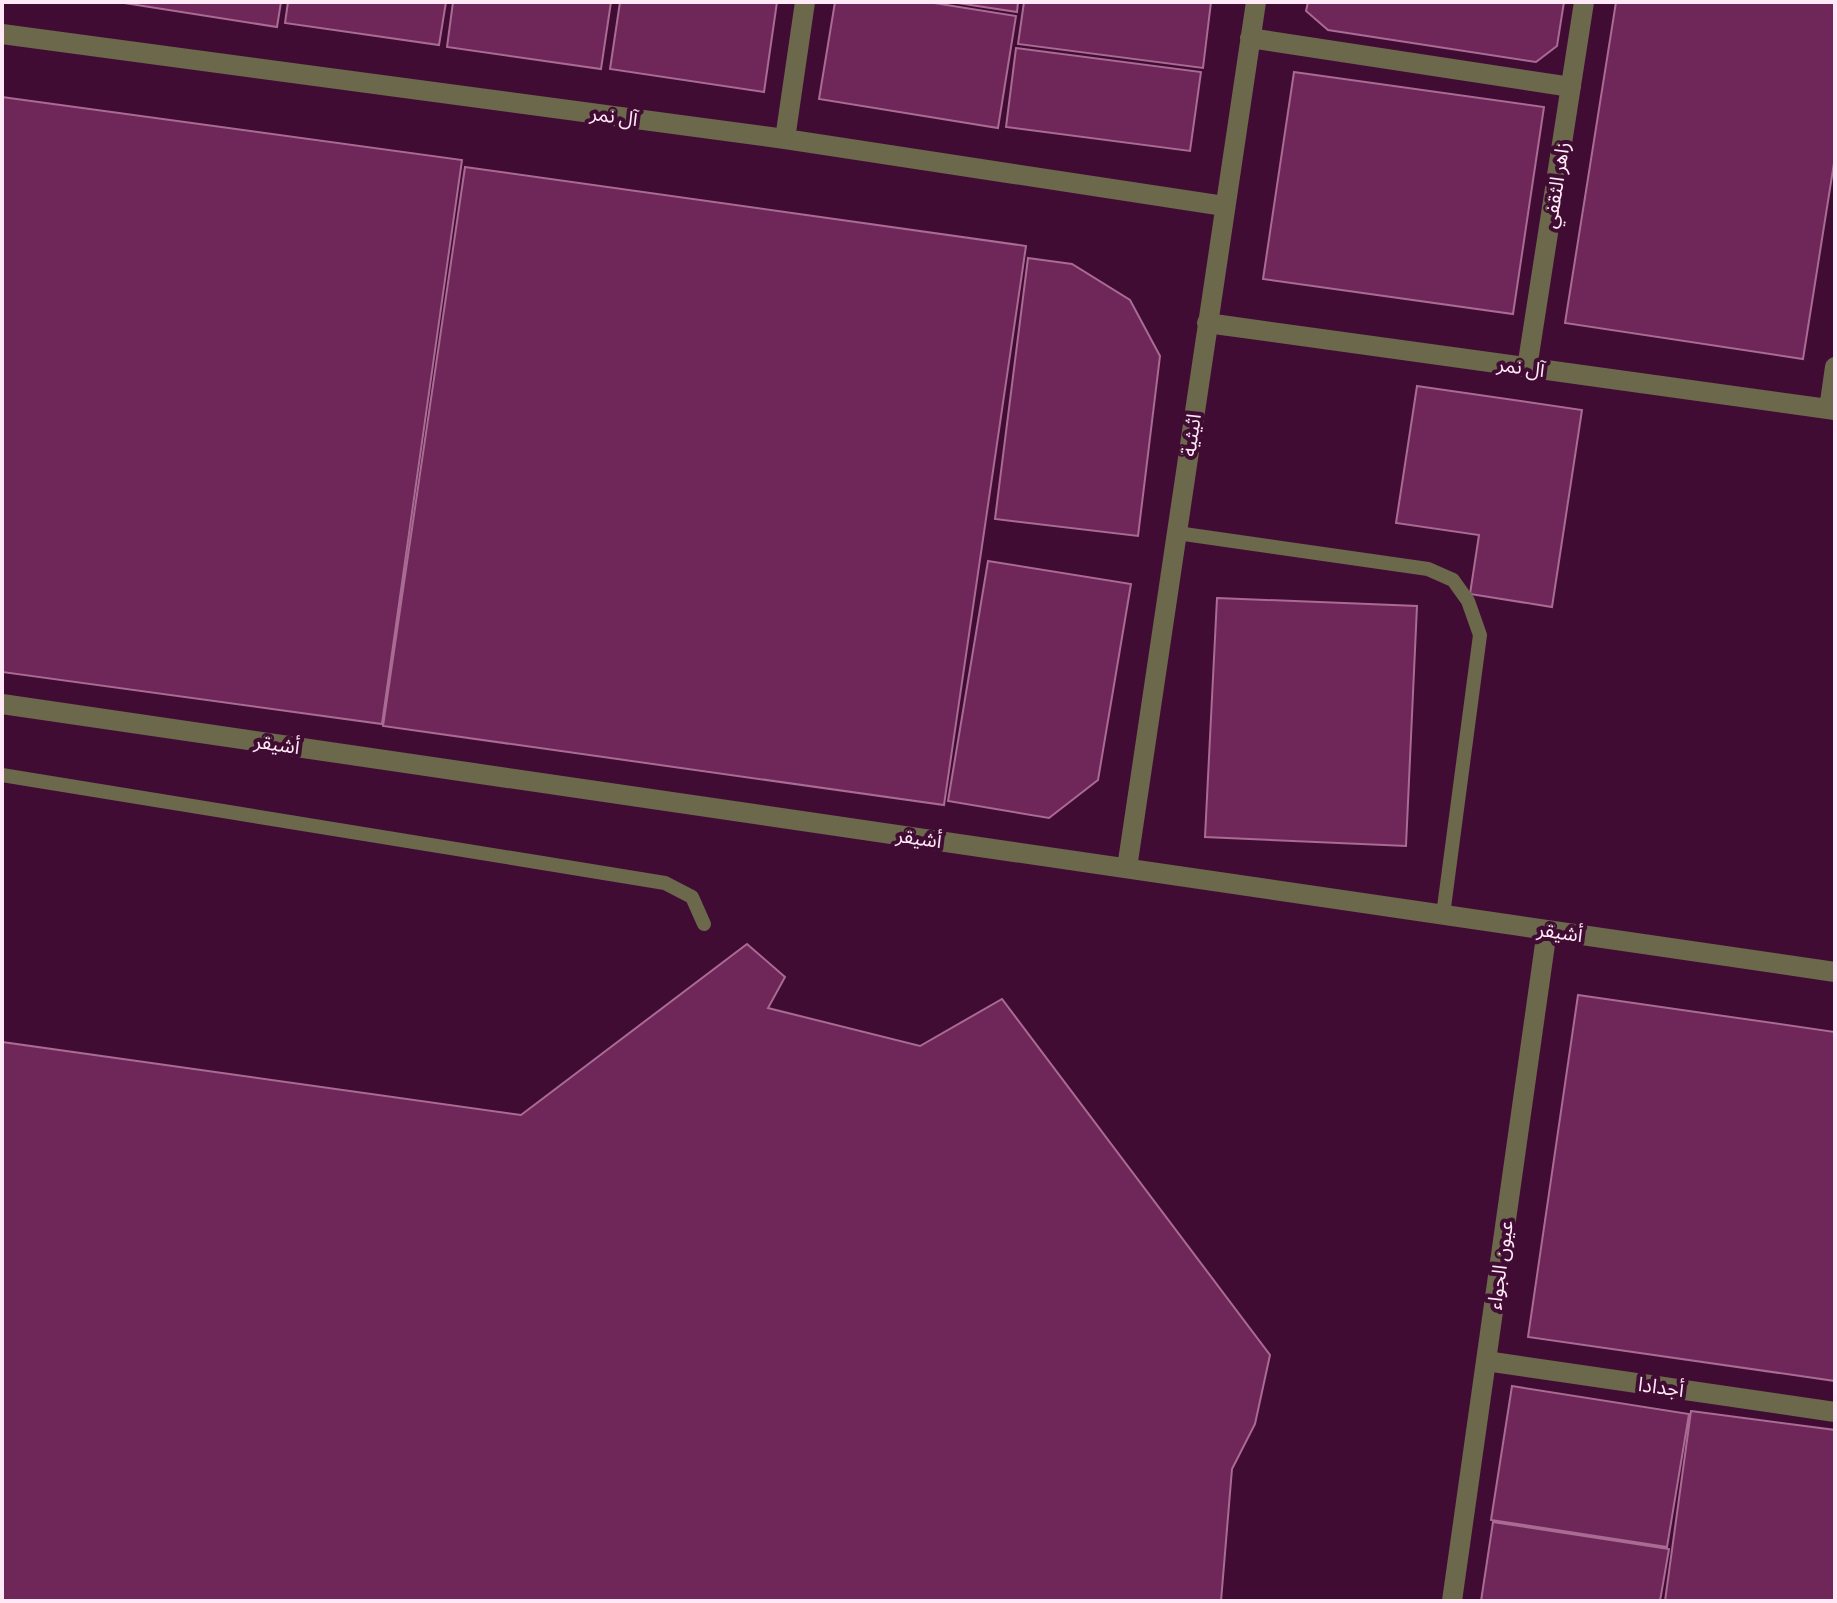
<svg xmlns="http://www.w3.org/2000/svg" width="1837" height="1603" viewBox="0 0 1837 1603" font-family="'PT Sans Narrow','Noto Sans Arabic',sans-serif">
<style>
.building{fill:#6f275a;stroke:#a96b93;stroke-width:2}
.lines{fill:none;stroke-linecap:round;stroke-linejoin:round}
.lane{stroke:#6c684c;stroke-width:14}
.street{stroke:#6c684c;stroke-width:20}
.labels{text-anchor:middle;stroke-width:8;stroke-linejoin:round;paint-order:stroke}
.street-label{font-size:20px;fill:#ffe9f6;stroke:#410c33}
</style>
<rect width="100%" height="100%" fill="#410c33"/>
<path class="building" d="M118,2H281L277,27Z
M288,2H446L439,45L285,23Z
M453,2H611L601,69L447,47Z
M620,2H777L764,92L610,69Z
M835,2H928L1016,16L998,128L819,99Z
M951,2H1018L1017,12Z
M1024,2H1211L1203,68L1018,44Z
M1308,2H1564L1557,46L1536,62L1328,30L1306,11Z
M1616,2H1835V157L1803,359L1565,323Z
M1016,48L1201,72L1190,151L1006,127Z
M1294,72L1544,107L1513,314L1263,279Z
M2,97L462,160L382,724L2,672Z
M465,167L1026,246L944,805L383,726Z
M1028,258L1072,264L1130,300L1160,356L1138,536L995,519Z
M1417,386L1582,410L1552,607L1470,594L1479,535L1396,523Z
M988,561L1131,584L1098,780L1049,818L948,801Z
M1217,598L1417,606L1406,846L1205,837Z
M747,944L785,977L768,1008L920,1046L1002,999L1270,1355L1255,1424L1232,1469L1221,1601H2V1042L521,1115Z
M1578,995L1835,1032V1381L1528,1337Z
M1512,1386L1689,1414L1667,1547L1491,1520Z
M1691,1411L1835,1430V1601H1665Z
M1493,1522L1669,1549L1660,1601H1481Z"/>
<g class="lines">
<path class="lane" d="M1177,533L1428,569L1453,580L1468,601L1480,635L1443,915
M2,775L665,883L692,897L704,924"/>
<path class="street" d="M2,34L785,139L1224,206
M1250,38L1571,87
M785,139L805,2
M1207,323L1835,410
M1527,368L1584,2
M1829,409L1835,367
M2,704L1835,972
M1127,868L1256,2
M1486,1361L1835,1412
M1452,1601L1547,930"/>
</g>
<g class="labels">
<g class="street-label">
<text transform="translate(614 116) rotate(8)" y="7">آل نمر</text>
<text transform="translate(1556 185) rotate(-81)" y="7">زاهر الثقفي</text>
<text transform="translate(1521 367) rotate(8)" y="7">آل نمر</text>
<text transform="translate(1191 435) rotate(-82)" y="7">اثيثية</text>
<text transform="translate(277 744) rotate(8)" y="7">أشيقر</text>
<text transform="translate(919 838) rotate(8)" y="7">أشيقر</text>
<text transform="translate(1560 932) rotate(8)" y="7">أشيقر</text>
<text transform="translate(1500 1265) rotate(-82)" y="7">عيون الجواء</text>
<text transform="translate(1661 1387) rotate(8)" y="7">أجدادا</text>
</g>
</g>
<rect width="1837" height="1603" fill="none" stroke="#ffe9f6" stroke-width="8"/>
</svg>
